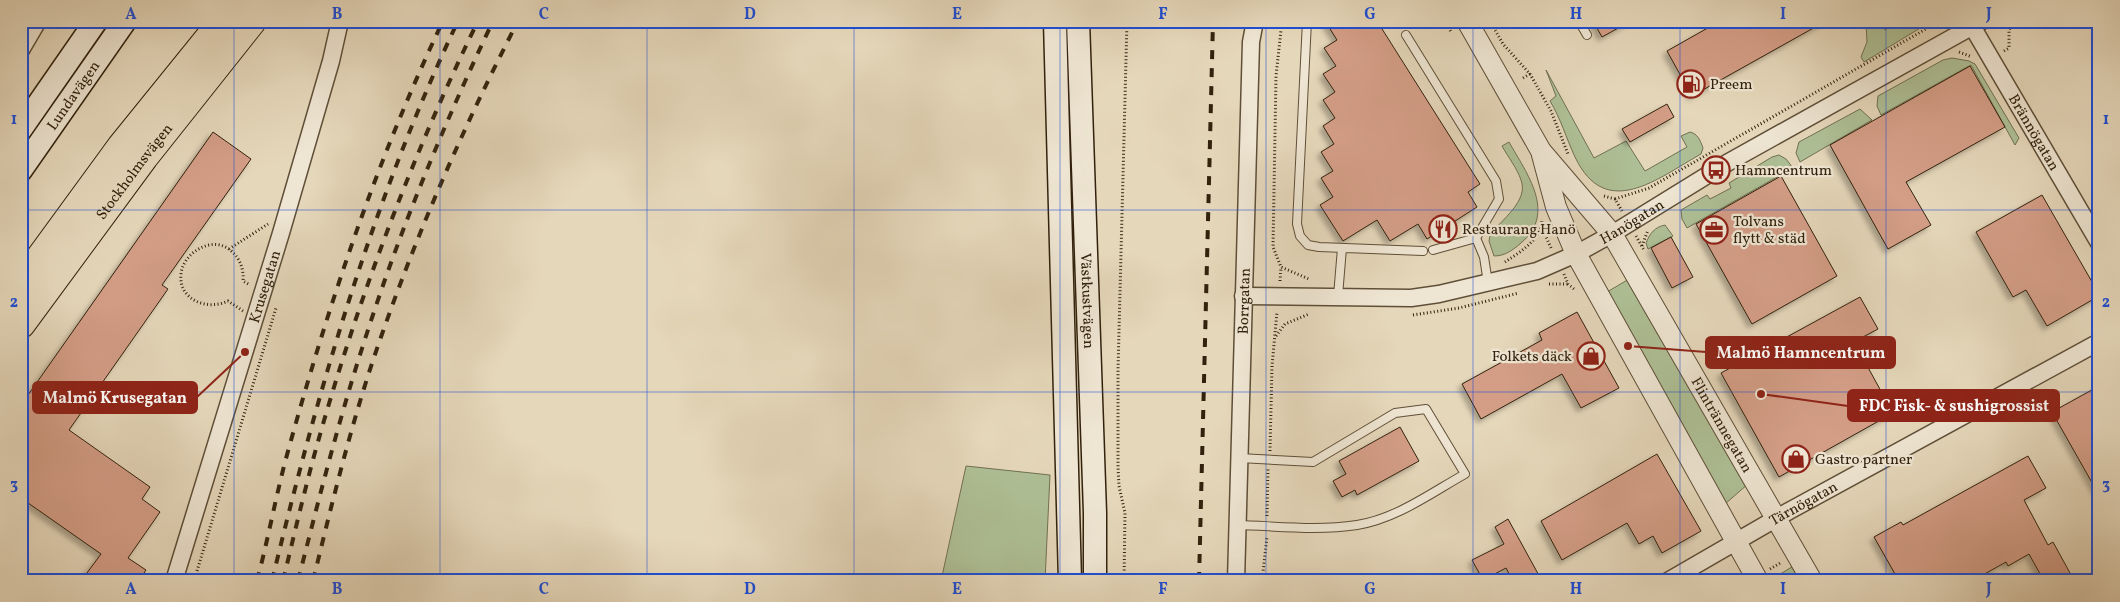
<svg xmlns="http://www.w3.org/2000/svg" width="2120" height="602" viewBox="0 0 2120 602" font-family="Vollkorn,serif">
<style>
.green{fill:#aebf95;stroke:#707051}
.building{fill:#d39d86;stroke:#32220d;filter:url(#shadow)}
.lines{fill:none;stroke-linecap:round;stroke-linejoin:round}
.service-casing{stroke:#5f4f38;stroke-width:10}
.minor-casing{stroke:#5f4f38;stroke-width:19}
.tertiary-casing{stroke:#5f4f38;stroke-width:22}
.secondary-casing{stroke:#32220d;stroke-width:25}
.motorway-casing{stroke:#32220d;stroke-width:30}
.path{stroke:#32220d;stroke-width:3;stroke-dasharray:1 2.5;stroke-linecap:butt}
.service{stroke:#eee5d2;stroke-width:8}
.minor{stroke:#eee5d2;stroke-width:16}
.tertiary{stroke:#eee5d2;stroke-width:20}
.secondary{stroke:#eee5d2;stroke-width:22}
.motorway{stroke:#e5d7ba;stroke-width:28}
.rail{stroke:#32220d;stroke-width:4;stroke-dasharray:9 9;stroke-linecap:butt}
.grid{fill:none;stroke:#1d4ed8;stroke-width:1;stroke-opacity:0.55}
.labels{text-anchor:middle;stroke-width:4.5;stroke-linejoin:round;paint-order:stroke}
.poi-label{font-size:15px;fill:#32220d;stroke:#eee5d2;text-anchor:start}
.street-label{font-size:15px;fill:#32220d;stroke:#eee5d2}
.leader{fill:none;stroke:#8f2418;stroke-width:2}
.callout-dot{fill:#8f2418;stroke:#eee5d2;stroke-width:2}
.callout{fill:#8f2418;stroke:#8f2418;stroke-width:2}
.callout-label{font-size:16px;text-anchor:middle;font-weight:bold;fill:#fff}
.neatline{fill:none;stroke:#1d4ed8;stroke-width:2}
.grid-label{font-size:16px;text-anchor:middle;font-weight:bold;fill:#1d4ed8}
</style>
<defs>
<filter id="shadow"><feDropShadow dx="-4" dy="4" stdDeviation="2.5" flood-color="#0004"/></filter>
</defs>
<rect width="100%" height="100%" fill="#e5d7ba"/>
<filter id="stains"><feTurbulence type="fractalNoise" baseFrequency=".004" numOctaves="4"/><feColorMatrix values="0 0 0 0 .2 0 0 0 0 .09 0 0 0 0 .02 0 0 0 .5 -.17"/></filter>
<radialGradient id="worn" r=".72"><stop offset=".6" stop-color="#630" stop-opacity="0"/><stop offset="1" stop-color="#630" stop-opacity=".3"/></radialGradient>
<path class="green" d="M1868,21H1879L1885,30L1900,21H1932L1864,62L1861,57L1867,42L1866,23Z
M1952,58L1969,61L1975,64L2019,138L2015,145L1971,65L1881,115L1877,106L1878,96L1943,60Z
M1546,70L1594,158L1626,141L1645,171L1687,147L1681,136L1690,132C1698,134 1700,140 1703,148L1701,154C1658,178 1606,222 1575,157C1566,138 1561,119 1550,101L1556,96Z
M1860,109L1872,120L1800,162L1796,153L1799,142Z
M1509,142C1527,174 1557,213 1521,243C1513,250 1505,256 1494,256L1489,241L1490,235C1501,220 1529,201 1521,180C1517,168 1508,157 1502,146Z
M1779,155L1786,159L1793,168L1687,228L1682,219L1681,210L1707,195L1710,199L1731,188L1729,183L1772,157Z
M1665,225L1673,236L1648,249L1646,243C1650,233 1655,227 1665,225Z
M1629,279L1748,484L1725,504L1607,292Z
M966,466L1050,475L1045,581H941Z
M1795,565L1803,581H1769Z"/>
<path class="building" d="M1325,21H1377L1480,184L1468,192L1477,207L1427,239L1418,224L1390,241L1377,220L1343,241L1320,205L1333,197L1321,178L1333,171L1321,152L1334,144L1323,126L1335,118L1323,100L1335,92L1323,74L1336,66L1324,48L1337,40Z
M1593,21H1631L1602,37Z
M1720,21H1826L1692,96L1667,51Z
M1970,66L2005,127L1906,182L1931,225L1888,249L1830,145Z
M1667,104L1674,117L1630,142L1622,129Z
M213,132L251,159L162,285L168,289L69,430L150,487L142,499L160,512L128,558L146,570L139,581H81L101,554L21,498V405Z
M1781,176L1837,276L1752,324L1696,224Z
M2042,195L2099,294V296L2047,326L2026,290L2013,297L1976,232Z
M1671,237L1693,277L1672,288L1651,248Z
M1860,297L1878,329L1863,337L1868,345L1859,351L1893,413L1779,477L1721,373Z
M1577,312L1619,388L1581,408L1562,374L1481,419L1462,384L1542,340L1539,333Z
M2099,386V495L2052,412Z
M1400,427L1419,461L1357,495L1355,490L1342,497L1333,481L1346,474L1339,461Z
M1657,454L1701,531L1662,553L1653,536L1639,544L1627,523L1562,560L1541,521Z
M2028,456L2046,488L2024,500L2048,545L2053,542L2070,573L2056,581H2044L2029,554L2008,566L2006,562L1972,581H1899L1874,537L1901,522L1903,525Z
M1508,519L1542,581H1513L1506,568L1483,580L1472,560L1504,544L1495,527Z"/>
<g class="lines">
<g class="service-casing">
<path id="service" d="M1307,21L1297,224L1300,236L1308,245L1319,247L1423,251
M1579,21L1587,35
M1406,35L1496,181L1499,199L1476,238L1484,257L1488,283
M1433,250L1476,238
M1338,296L1342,248
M1237,525C1277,526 1317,531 1357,525C1396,519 1431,493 1465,474L1426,409L1395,413L1313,462L1239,458"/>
</g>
<g class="minor-casing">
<g id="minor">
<path id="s1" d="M1969,21L2099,243"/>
<path d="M21,50L38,21"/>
<path id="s2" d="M1243,296L1411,298L1439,294L1537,271L1576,254L1612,234L1727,163L1982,21"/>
<path id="s3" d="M174,581L281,233L331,61L340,21"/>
<path id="s4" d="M1236,581L1251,42L1255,21"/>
<path id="s5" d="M1668,581L1789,511L2099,342"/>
</g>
</g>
<g class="tertiary-casing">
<g id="tertiary">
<path id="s6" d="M1467,21L1541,151L1612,234L1812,581"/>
<path d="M1542,155L1556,207L1576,254L1758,581"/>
</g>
</g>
<g class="secondary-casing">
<g id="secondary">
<path d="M1055,21L1070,581"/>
<path id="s7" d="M1078,21L1095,513V581"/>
<path d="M21,129L96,21"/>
<path id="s8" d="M21,170L125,21"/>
</g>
</g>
<g class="motorway-casing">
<g id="motorway">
<path d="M21,284L121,147L223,21"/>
<path id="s9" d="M21,324L144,157L252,21"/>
</g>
</g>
<path class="path" d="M1282,21L1276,76L1273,247L1281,267L1309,279
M1445,21L1451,32
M1490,21L1503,44L1530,74L1551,111L1568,154
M2004,51L2009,48V30L2013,21
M1959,52L1972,57
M1523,78L1530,74
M1604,196L1615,199L1622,211
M1615,199L1649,188L1931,26L1935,21
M1542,228L1551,248
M1636,236L1644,250
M1642,246L1648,230
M229,249L268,224
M1505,262C1520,252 1541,240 1542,220
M1564,274L1568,284L1574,289
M1280,281L1281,267
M1549,284H1568
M243,311L228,301C208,311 178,300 181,274C183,253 212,235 230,250C240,258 244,269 243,281L250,285
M1413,315L1459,308L1519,293
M1276,336L1285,324L1309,314
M1270,451L1272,366L1277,312
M1267,516L1268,469
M1770,569L1782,562
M194,581L276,308
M1124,581L1125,513L1119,486L1118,467V370L1127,21
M1262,581L1267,537"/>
<use href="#service" class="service"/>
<use href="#minor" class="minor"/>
<use href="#tertiary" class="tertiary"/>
<use href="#secondary" class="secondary"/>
<use href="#motorway" class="motorway"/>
<path class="rail" d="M257,581C269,536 277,489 290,444C330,300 378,157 443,21
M272,581C318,389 373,200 458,21
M283,581C293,539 303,497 314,456C355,307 410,160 478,21
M298,581C319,498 340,415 367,333C401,227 445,122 493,21
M313,581C333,499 353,416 381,337C419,228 465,124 518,21
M1199,581L1213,21"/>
</g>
<path class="grid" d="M234,21V581M440,21V581M647,21V581M854,21V581M1060,21V581M1266,21V581M1473,21V581M1680,21V581M1886,21V581M21,210H2099M21,392H2099"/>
<defs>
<g id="fuel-ring" transform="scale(1.4375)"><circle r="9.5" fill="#eee5d2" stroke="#8f2418" stroke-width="1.5"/><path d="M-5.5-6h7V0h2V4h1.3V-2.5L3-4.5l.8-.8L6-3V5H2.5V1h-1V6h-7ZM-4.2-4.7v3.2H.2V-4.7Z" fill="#8f2418"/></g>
<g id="bus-ring" transform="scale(1.4375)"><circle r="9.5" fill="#eee5d2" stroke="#8f2418" stroke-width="1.5"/><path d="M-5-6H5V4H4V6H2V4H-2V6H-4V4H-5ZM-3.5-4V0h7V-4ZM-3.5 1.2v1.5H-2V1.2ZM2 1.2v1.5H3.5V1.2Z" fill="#8f2418"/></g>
<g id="restaurant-ring" transform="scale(1.4375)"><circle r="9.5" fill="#eee5d2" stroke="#8f2418" stroke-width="1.5"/><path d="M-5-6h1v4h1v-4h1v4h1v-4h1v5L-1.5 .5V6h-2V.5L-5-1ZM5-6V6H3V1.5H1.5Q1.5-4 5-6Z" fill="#8f2418"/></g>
<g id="office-ring" transform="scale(1.4375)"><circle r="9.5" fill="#eee5d2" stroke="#8f2418" stroke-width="1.5"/><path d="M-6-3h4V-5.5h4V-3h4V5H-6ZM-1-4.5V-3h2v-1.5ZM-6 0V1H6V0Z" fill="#8f2418"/></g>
<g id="shop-ring" transform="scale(1.4375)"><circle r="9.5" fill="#eee5d2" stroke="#8f2418" stroke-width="1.5"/><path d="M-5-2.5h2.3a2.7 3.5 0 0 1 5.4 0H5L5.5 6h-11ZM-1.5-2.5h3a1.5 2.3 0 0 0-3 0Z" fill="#8f2418"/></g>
</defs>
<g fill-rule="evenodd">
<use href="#fuel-ring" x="1691" y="84"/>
<use href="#bus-ring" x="1716" y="170"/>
<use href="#restaurant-ring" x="1443" y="229"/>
<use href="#office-ring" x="1714" y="230"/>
<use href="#shop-ring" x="1591" y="356"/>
<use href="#shop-ring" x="1796" y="459"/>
</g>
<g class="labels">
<g class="poi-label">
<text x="1710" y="89">Preem</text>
<text x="1735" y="175">Hamncentrum</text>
<text x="1733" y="226">Tolvans<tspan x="1733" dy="17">flytt &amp; städ</tspan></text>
<text x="1462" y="234">Restaurang Hanö</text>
<text x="1572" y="361" text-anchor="end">Folkets däck</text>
<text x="1815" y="464">Gastro partner</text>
</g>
<g class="street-label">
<text dy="5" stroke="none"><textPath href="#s8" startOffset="91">Lundavägen</textPath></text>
<text dy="5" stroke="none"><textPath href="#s1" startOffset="129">Brännögatan</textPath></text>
<text dy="5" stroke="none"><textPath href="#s9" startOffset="190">Stockholmsvägen</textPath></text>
<text dy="5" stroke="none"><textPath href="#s2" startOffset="404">Hanögatan</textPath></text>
<text dy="5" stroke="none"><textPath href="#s3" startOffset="308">Krusegatan</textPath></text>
<text dy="5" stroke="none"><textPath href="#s7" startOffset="280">Västkustvägen</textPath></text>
<text dy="5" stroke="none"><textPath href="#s4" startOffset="280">Borrgatan</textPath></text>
<text dy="5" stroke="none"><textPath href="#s6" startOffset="479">Flintrännegatan</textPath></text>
<text dy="5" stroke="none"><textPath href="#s5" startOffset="156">Tärnögatan</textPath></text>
</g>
</g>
<path class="leader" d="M1628 346L1706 352M245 352L197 397M1761 394L1848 406"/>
<g class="callout-dot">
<circle cx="1628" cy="346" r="5"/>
<circle cx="245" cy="352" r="5"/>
<circle cx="1761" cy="394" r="5"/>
</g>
<g class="callout">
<rect x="1706" y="337" width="189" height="31" rx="5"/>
<rect x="33" y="382" width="164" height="31" rx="5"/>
<rect x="1848" y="390" width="211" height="31" rx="5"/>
</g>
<g class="callout-label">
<text x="1801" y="358">Malmö Hamncentrum</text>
<text x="115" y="403">Malmö Krusegatan</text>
<text x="1954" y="411">FDC Fisk- &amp; sushigrossist</text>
</g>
<rect width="2120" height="602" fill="none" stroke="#e5d7ba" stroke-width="55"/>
<rect x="28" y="28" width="2064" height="546" class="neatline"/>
<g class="grid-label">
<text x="131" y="19">A</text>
<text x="337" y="19">B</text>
<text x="544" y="19">C</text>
<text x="750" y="19">D</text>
<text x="957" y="19">E</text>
<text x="1163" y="19">F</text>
<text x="1370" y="19">G</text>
<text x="1576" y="19">H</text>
<text x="1783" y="19">I</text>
<text x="1989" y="19">J</text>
<text x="14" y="124">1</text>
<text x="2106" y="124">1</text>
<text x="14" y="307">2</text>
<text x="2106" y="307">2</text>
<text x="14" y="489">3</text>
<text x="2106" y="489">3</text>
<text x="131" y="594">A</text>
<text x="337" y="594">B</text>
<text x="544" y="594">C</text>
<text x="750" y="594">D</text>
<text x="957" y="594">E</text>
<text x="1163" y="594">F</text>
<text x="1370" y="594">G</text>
<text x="1576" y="594">H</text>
<text x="1783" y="594">I</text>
<text x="1989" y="594">J</text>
</g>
<rect width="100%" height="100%" filter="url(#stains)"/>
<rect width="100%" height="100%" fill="url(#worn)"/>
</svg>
